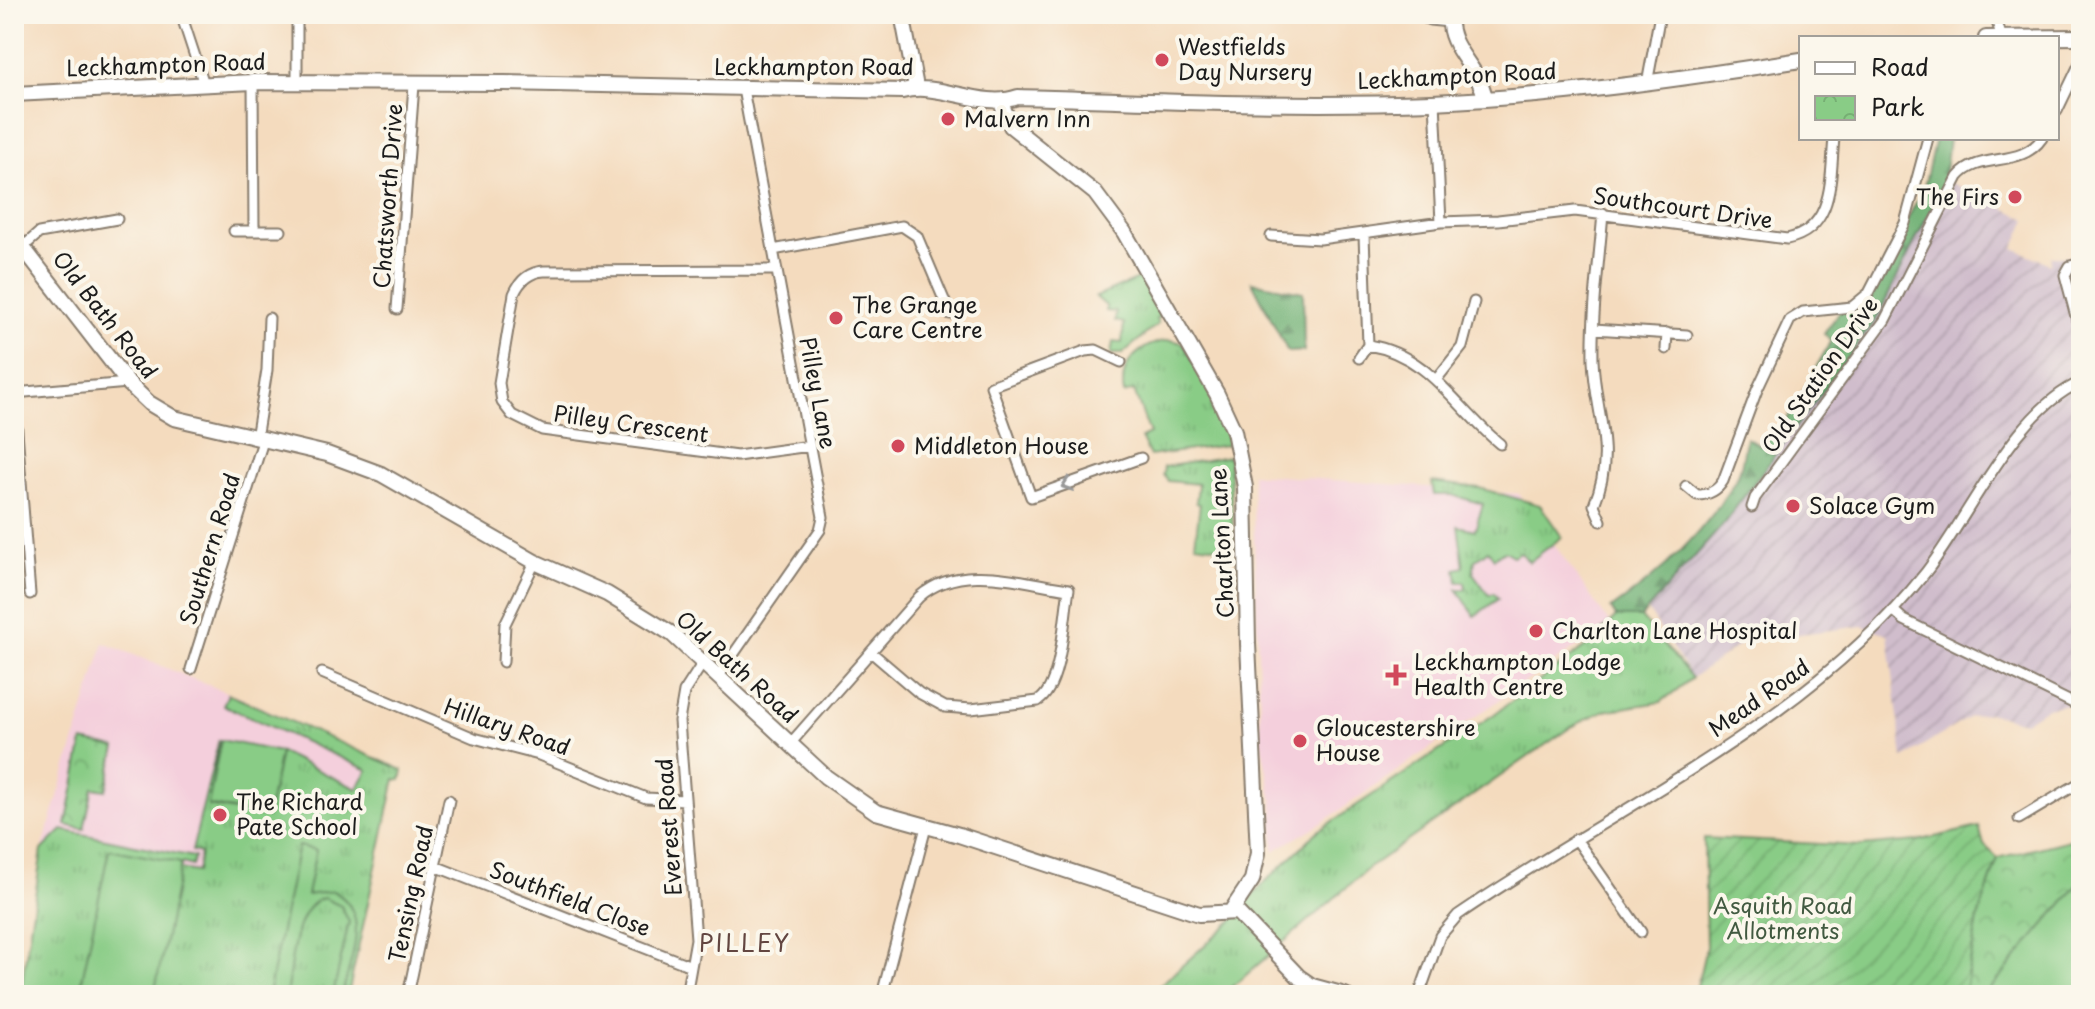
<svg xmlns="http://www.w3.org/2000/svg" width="2095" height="1009" viewBox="0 0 2095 1009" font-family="'Playpen Sans',sans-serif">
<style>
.built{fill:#f4cfdc}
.industrial{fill:url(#industrial-furrows)}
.grass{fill:url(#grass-tufts);stroke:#527451;stroke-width:2}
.forest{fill:url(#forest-firs);stroke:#456648;stroke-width:2}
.park{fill:url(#park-crowns);stroke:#527451;stroke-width:2}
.garden{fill:url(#garden-furrows);stroke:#527451;stroke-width:2}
.pitch{fill:#89cc86;stroke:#527451;stroke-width:2}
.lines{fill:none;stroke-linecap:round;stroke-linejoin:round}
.street-casing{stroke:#887c6d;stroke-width:13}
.secondary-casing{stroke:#887c6d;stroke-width:18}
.street{stroke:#fff;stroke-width:9}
.secondary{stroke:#fff;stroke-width:14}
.oneway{stroke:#999}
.poi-dot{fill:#d1495b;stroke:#fbf7ec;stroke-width:3}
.labels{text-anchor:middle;stroke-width:8;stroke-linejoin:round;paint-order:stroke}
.poi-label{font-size:22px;fill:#1c1c1c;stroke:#fbf7ec;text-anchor:start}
.street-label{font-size:22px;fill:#1c1c1c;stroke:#fbf7ec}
.park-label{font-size:22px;fill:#425a41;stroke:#fbf7ec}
.neighbourhood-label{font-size:24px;letter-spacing:2px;fill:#634641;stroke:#fbf7ec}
</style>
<defs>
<pattern id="industrial-furrows" width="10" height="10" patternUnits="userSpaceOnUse" patternTransform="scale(2)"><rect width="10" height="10" fill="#d0bdcc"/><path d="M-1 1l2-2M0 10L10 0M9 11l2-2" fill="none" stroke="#b2a2af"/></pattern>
<pattern id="grass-tufts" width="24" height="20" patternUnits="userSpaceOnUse" patternTransform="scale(2)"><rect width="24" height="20" fill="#89cc86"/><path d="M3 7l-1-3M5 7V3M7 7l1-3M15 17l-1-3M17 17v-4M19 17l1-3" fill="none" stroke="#76af73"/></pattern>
<pattern id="forest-firs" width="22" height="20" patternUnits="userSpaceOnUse" patternTransform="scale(2)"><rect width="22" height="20" fill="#6eb073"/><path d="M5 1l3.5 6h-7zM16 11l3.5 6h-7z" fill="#5a8e5e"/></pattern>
<pattern id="park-crowns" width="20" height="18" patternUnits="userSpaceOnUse" patternTransform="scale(2)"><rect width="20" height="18" fill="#89cc86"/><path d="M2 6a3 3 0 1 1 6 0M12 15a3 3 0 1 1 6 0" fill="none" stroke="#76af73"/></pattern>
<pattern id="garden-furrows" width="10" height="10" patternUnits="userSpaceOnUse" patternTransform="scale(2)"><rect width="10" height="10" fill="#89cc86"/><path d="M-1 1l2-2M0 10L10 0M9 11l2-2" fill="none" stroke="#76af73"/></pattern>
</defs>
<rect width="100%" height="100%" fill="#fbf7ec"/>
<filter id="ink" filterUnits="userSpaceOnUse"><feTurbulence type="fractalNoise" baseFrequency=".0125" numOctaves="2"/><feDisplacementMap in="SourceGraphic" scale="16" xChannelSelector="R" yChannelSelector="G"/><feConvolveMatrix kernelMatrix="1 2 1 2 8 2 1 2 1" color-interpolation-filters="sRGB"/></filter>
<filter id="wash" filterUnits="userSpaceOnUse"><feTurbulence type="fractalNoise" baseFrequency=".006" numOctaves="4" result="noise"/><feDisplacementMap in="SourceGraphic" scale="32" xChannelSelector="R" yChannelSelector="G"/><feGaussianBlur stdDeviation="1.8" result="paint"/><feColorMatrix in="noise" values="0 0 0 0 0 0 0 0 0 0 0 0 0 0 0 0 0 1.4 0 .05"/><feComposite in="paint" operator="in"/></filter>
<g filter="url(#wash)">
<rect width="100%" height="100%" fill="#f4dbbe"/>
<path class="built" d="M1252,474L1519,494L1610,624L1320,824L1274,851L1273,802L1261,742Z
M104,643L241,698L403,770L401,780L395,779L348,995H20L42,850Z"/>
<path class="industrial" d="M1943,179L2027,219L2014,248L2050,264L2051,256H2081V695L2079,702L2046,708L2024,722L1989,713L1969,717L1903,759L1888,634L1863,626L1745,641L1692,678L1644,604L1746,492Z"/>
<path class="grass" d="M1140,278L1162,315L1156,319L1158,324L1122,354H1111L1113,342L1122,343L1124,323L1115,321L1116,312L1106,311V306L1096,297Z
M1170,340L1183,343L1227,421V445L1150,456L1141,438L1150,434L1134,391L1124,394C1118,362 1141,344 1170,340Z
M1229,456L1234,549L1195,544L1200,504L1196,503L1198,484L1168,481L1163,475L1164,467Z
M1432,482L1479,488L1540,505L1562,537L1529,562L1520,552L1513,556L1504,551L1494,558L1488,550L1475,560L1473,573L1489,595L1494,593L1498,599L1475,616L1457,589H1466L1465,582H1458L1456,569L1464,567L1458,526L1475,530L1483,504L1452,495H1434Z
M1616,617H1641L1692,678L1661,702L1603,711L1571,727L1370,867L1223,995H1149L1232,921L1257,890L1318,831L1493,715L1588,645Z
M228,694L403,770L401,780L395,779L348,995H20L42,850L62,830L194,857L192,866L182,863L180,869L197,872L200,853L192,851L219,739L208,806L267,817L280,752L357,789L368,770L223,705Z"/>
<path class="forest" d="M1935,138H1949L1944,183L1876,320L1721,527L1641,617H1616L1611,609C1660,575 1710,528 1738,475C1743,465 1744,450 1746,438L1763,447L1771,432L1778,435L1831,341L1824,334L1840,311L1864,303L1924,187Z
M1252,282L1303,292L1304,351L1288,352Z"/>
<path class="park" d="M83,741L116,748L106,790L93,788L84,829L66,825Z
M2081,837V995H1964L1978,918L1998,858Z"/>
<path class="garden" d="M1979,827L1984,845L1998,858L1978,918L1964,995H1695L1706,947L1704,838L1861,846L1917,841Z"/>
<path class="pitch" d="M221,740L280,752L267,817L208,805Z
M298,846L316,850L307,895L333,891C373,912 350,960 342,995H333L349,922L341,906L324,898C292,905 292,967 286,995H268Z
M109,849L181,863L154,995H79Z
M2081,881V995H1985Z"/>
</g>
<g filter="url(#ink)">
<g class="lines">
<g class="street-casing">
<path id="street" d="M181,14L204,84
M1416,14L1430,20L1449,22
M1995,14L2001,36
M253,82L254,231
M297,83V15
M1647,84L1660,14
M1435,102L1441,222
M2057,111L2081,61
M234,231H281
M1364,235L1368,345C1430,355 1455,407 1500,444
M1271,236L1320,239L1441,222L1498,220L1575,211L1787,239C1835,229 1830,177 1834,138
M23,247L39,233L117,219
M773,250L902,226L917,236L950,314
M2081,263L2070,266L2065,275L2081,335
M776,270L544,271C529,272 520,280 514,294L499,383L502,402L512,415L542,430L737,456L810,446
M397,309L414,85
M1594,329L1687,335
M1666,349L1667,333
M1359,358L1368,345
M1121,362L1096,350L1085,351L991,386L1031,497L1141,458
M1436,380L1462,347L1474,302
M14,393L30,594
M14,393L128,383
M256,439L267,370L269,318
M1686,486L1697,495C1709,495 1717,491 1723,481L1757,390L1790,320L1803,312L1852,307L1869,293L1905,223L1928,138
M1752,507L1755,498L1885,320L1958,177C1979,151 2021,169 2042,138
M1601,521L1594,505C1617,449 1595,415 1593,360C1592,311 1599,262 1603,213
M1893,610L1904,620L2081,707
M503,662L505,624L535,562
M191,669L263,441
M322,673L474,738L539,755L646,798L685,800
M719,675L820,530L823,517L743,89
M789,745L919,597C960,561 1019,582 1069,589C1064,616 1062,687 1038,701L971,709L945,707L919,693L871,652
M2019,819L2081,782
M1576,839L1641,932
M435,866L691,966
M408,995L449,800
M686,995L696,939L679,721L684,692L704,661
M882,995L926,827
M1419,995L1440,936L1458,915C1614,808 1807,723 1926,572C1970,516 2014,411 2081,382"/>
</g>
<g class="secondary-casing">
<path id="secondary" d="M902,14L916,87
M1450,14C1446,49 1479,66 1485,98
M1986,38L2081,37
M14,94L253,82L504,83L902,91C939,81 982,110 1018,97C1156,101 1294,107 1432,102C1556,97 1679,79 1801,60
M1001,103L1011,126L1095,193L1124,232L1217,394L1234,431L1245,487L1248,644L1258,853L1252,880L1232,910
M14,236L128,383L149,403L174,418L327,454L381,474L535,562L607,594L672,634L826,777L876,812L959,835L1199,914L1237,912L1299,977L1312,986L1345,995"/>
</g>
<use href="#street" class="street"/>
<use href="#secondary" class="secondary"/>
</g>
<defs><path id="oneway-chevron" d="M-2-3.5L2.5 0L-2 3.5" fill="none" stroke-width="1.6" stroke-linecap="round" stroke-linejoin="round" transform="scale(2)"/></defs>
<use class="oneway" href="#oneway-chevron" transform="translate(1067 485) rotate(161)"/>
</g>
<g class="poi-dot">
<circle cx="1162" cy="60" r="8"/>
<circle cx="948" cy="119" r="8"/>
<circle cx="2015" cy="197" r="8"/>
<circle cx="836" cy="318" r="8"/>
<circle cx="898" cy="446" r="8"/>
<circle cx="1793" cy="506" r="8"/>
<circle cx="1536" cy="631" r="8"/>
<path d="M1392 663h8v8h8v8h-8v8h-8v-8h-8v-8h8z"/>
<circle cx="1300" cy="741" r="8"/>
<circle cx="220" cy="815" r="8"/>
</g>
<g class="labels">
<g class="poi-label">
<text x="1178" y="55">Westfields<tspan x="1178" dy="25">Day Nursery</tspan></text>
<text x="964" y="127">Malvern Inn</text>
<text x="1999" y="205" text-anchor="end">The Firs</text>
<text x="852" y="313">The Grange<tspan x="852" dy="25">Care Centre</tspan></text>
<text x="914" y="454">Middleton House</text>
<text x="1809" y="514">Solace Gym</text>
<text x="1552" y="639">Charlton Lane Hospital</text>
<text x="1414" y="670">Leckhampton Lodge<tspan x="1414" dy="25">Health Centre</tspan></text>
<text x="1316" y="736">Gloucestershire<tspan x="1316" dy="25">House</tspan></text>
<text x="236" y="810">The Richard<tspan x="236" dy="25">Pate School</tspan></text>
</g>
<g class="street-label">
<text transform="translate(166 65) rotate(-2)" y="8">Leckhampton Road</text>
<text x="814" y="75">Leckhampton Road</text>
<text transform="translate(1457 76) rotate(-3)" y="8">Leckhampton Road</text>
<text transform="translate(388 196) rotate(-86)" y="8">Chatsworth Drive</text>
<text transform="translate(1683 208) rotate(8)" y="8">Southcourt Drive</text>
<text transform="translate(105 315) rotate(52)" y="8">Old Bath Road</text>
<text transform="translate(1820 375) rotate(-55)" y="8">Old Station Drive</text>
<text transform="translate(818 393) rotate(79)" y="8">Pilley Lane</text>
<text transform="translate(631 424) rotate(8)" y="8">Pilley Crescent</text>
<text transform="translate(1222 543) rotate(-93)" y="8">Charlton Lane</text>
<text transform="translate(210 549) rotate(-73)" y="8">Southern Road</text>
<text transform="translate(737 667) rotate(42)" y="8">Old Bath Road</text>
<text transform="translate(1759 698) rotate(-35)" y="8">Mead Road</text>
<text transform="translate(507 727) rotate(19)" y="8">Hillary Road</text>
<text transform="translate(669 827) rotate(-94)" y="8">Everest Road</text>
<text transform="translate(411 894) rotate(-78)" y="8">Tensing Road</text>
<text transform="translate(570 899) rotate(21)" y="8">Southfield Close</text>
</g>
<g class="park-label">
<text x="1783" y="914">Asquith Road<tspan x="1783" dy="25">Allotments</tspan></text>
</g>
<g class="neighbourhood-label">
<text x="745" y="952">PILLEY</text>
</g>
</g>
<rect width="2095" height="1009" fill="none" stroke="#fbf7ec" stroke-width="48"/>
<rect x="1799" y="36" width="260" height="104" fill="#fbf7ec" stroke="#a29f99" stroke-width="2"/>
<rect x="1815" y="62" width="40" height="12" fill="#ffffff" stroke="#a29f99" stroke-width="2"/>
<text x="1871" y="76" font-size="24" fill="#1c1c1c">Road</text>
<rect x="1815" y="96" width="40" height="24" fill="url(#park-crowns)" stroke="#a29f99" stroke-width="2"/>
<text x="1871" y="116" font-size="24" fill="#1c1c1c">Park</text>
</svg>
